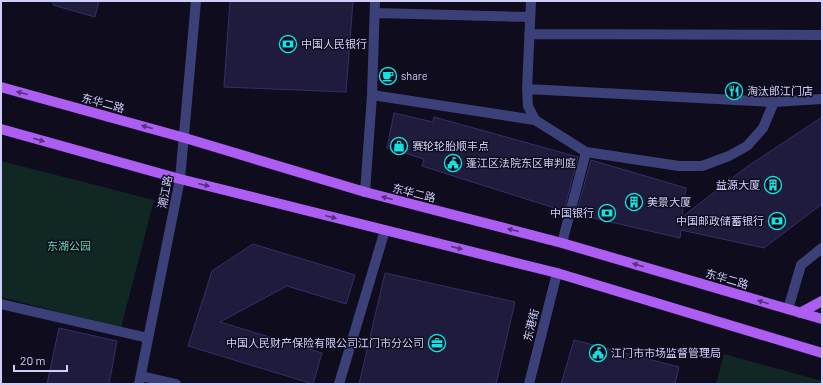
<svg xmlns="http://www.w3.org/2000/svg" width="823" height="385" viewBox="0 0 823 385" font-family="Barlow,'Noto Sans SC',sans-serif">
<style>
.green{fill:#112724}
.building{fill:#1f1b3c;stroke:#352f67}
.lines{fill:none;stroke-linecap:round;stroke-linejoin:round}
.minor{stroke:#3c4078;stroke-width:10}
.major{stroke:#ac5ef2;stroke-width:10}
.oneway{fill:#56317d}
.labels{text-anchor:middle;stroke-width:3;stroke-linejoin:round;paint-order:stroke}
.poi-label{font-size:11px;fill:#cecefb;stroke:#0f0d1d;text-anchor:start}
.street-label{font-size:11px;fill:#cecefb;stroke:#0f0d1d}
.park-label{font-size:11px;fill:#61d4ac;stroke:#0f0d1d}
</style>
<rect width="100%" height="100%" fill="#0f0d1d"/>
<path class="green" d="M1,161L154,200L121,328L1,297Z
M724,354L822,381V384H716Z"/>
<path class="building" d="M53,1H99L95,17L53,5Z
M230,1H353L346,92L224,87Z
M394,113L433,122L434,117L578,157L564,211L422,166L424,159L387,148Z
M822,117V204L764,248L681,230L680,238L576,214L591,160L686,188L682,217L748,166Z
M253,244L355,275L346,304L287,286L220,322L322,353L313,384L188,346L212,271Z
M385,273L515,302L496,384H359Z
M59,328L117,341L109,384H47Z
M574,340L679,367L675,384H561Z"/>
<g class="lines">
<path class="minor" d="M531,1L527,89L528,106L535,120L586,152L679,166H702L729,156L747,146L763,128L774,102
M375,13L530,17
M529,34L822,35
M527,89L774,102L822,99
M372,95L535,120
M365,192L372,95L375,1
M562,243L586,152
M1,304L148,338
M788,309L801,265L822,248
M141,376L176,384
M139,384L180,179L196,1
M339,384L385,230
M529,384L557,273"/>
<path class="major" d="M1,87L185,138L365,192L562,243L822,319
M1,129L180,179L557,273L822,353
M800,313L822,301"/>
</g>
<defs><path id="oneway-solid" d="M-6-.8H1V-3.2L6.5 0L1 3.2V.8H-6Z"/></defs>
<g class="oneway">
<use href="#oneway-solid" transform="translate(22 93) rotate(-165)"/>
<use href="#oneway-solid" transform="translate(147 127) rotate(-165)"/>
<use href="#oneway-solid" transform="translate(39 140) rotate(16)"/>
<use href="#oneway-solid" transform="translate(204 185) rotate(14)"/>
<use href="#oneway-solid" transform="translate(387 198) rotate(-166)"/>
<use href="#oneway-solid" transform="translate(331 217) rotate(14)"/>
<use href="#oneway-solid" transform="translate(513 230) rotate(-166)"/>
<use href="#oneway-solid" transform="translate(457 248) rotate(14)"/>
<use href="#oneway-solid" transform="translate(638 265) rotate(-164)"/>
<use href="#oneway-solid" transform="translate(763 302) rotate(-164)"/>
</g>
<defs>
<g id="bank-ring" transform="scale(0.9)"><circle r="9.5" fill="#0f0d1d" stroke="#13e2e2" stroke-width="1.5"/><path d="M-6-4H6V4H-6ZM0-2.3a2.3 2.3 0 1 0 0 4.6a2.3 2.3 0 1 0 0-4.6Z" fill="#13e2e2"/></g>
<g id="cafe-ring" transform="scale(0.9)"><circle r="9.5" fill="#0f0d1d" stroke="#13e2e2" stroke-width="1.5"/><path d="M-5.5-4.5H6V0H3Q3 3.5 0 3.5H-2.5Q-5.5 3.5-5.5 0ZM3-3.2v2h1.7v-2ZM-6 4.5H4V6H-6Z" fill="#13e2e2"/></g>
<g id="restaurant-ring" transform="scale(0.9)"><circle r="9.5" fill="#0f0d1d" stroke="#13e2e2" stroke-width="1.5"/><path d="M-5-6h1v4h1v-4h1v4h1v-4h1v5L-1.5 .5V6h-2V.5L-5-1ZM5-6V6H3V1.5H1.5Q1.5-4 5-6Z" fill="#13e2e2"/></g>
<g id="shop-ring" transform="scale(0.9)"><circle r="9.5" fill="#0f0d1d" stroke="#13e2e2" stroke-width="1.5"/><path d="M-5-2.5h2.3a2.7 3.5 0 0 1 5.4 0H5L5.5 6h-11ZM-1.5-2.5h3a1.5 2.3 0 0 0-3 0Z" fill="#13e2e2"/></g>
<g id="civic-ring" transform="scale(0.9)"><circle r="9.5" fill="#0f0d1d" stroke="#13e2e2" stroke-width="1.5"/><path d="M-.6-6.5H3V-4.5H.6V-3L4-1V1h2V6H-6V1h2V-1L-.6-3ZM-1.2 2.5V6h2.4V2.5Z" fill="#13e2e2"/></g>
<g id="building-ring" transform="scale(0.9)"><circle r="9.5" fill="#0f0d1d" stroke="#13e2e2" stroke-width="1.5"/><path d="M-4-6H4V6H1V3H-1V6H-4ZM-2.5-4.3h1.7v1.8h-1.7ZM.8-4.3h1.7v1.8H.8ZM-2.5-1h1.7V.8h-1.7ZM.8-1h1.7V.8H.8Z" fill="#13e2e2"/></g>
<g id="office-ring" transform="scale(0.9)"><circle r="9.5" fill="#0f0d1d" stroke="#13e2e2" stroke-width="1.5"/><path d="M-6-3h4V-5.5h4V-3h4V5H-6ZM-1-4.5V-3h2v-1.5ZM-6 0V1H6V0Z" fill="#13e2e2"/></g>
</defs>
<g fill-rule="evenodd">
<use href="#bank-ring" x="288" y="44"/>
<use href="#cafe-ring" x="388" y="76"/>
<use href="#restaurant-ring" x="734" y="91"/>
<use href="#shop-ring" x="399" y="146"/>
<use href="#civic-ring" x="453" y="163"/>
<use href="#building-ring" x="773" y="185"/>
<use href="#building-ring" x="634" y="202"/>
<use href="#bank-ring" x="607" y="213"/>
<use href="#bank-ring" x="777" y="221"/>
<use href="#office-ring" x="437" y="343"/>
<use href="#civic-ring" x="598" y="353"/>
</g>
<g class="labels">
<g class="poi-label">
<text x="301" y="48">中国人民银行</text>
<text x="401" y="80">share</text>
<text x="747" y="95">淘汰郎江门店</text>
<text x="412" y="150">赛轮轮胎顺丰点</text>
<text x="466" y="167">蓬江区法院东区审判庭</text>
<text x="760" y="189" text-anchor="end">益源大厦</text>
<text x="647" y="206">美景大厦</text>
<text x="594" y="217" text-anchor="end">中国银行</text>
<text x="764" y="225" text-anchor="end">中国邮政储蓄银行</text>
<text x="424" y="347" text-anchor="end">中国人民财产保险有限公司江门市分公司</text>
<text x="611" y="357">江门市市场监督管理局</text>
</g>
<g class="street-label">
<text transform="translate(103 103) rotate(15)" y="4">东华二路</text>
<text transform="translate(165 192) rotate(-79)" y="4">潮江路</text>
<text transform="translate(414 193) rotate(14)" y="4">东华二路</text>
<text transform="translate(727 279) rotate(16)" y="4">东华二路</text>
<text transform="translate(531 325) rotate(-76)" y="4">东港街</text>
</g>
<g class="park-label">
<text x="69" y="250">东湖公园</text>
</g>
</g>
<rect width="823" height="385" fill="none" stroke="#cecefb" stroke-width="4"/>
<path d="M14 365v6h53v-6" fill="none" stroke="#cecefb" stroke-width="2"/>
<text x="20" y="365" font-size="12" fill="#cecefb" stroke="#0f0d1d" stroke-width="3" paint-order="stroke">20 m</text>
</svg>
